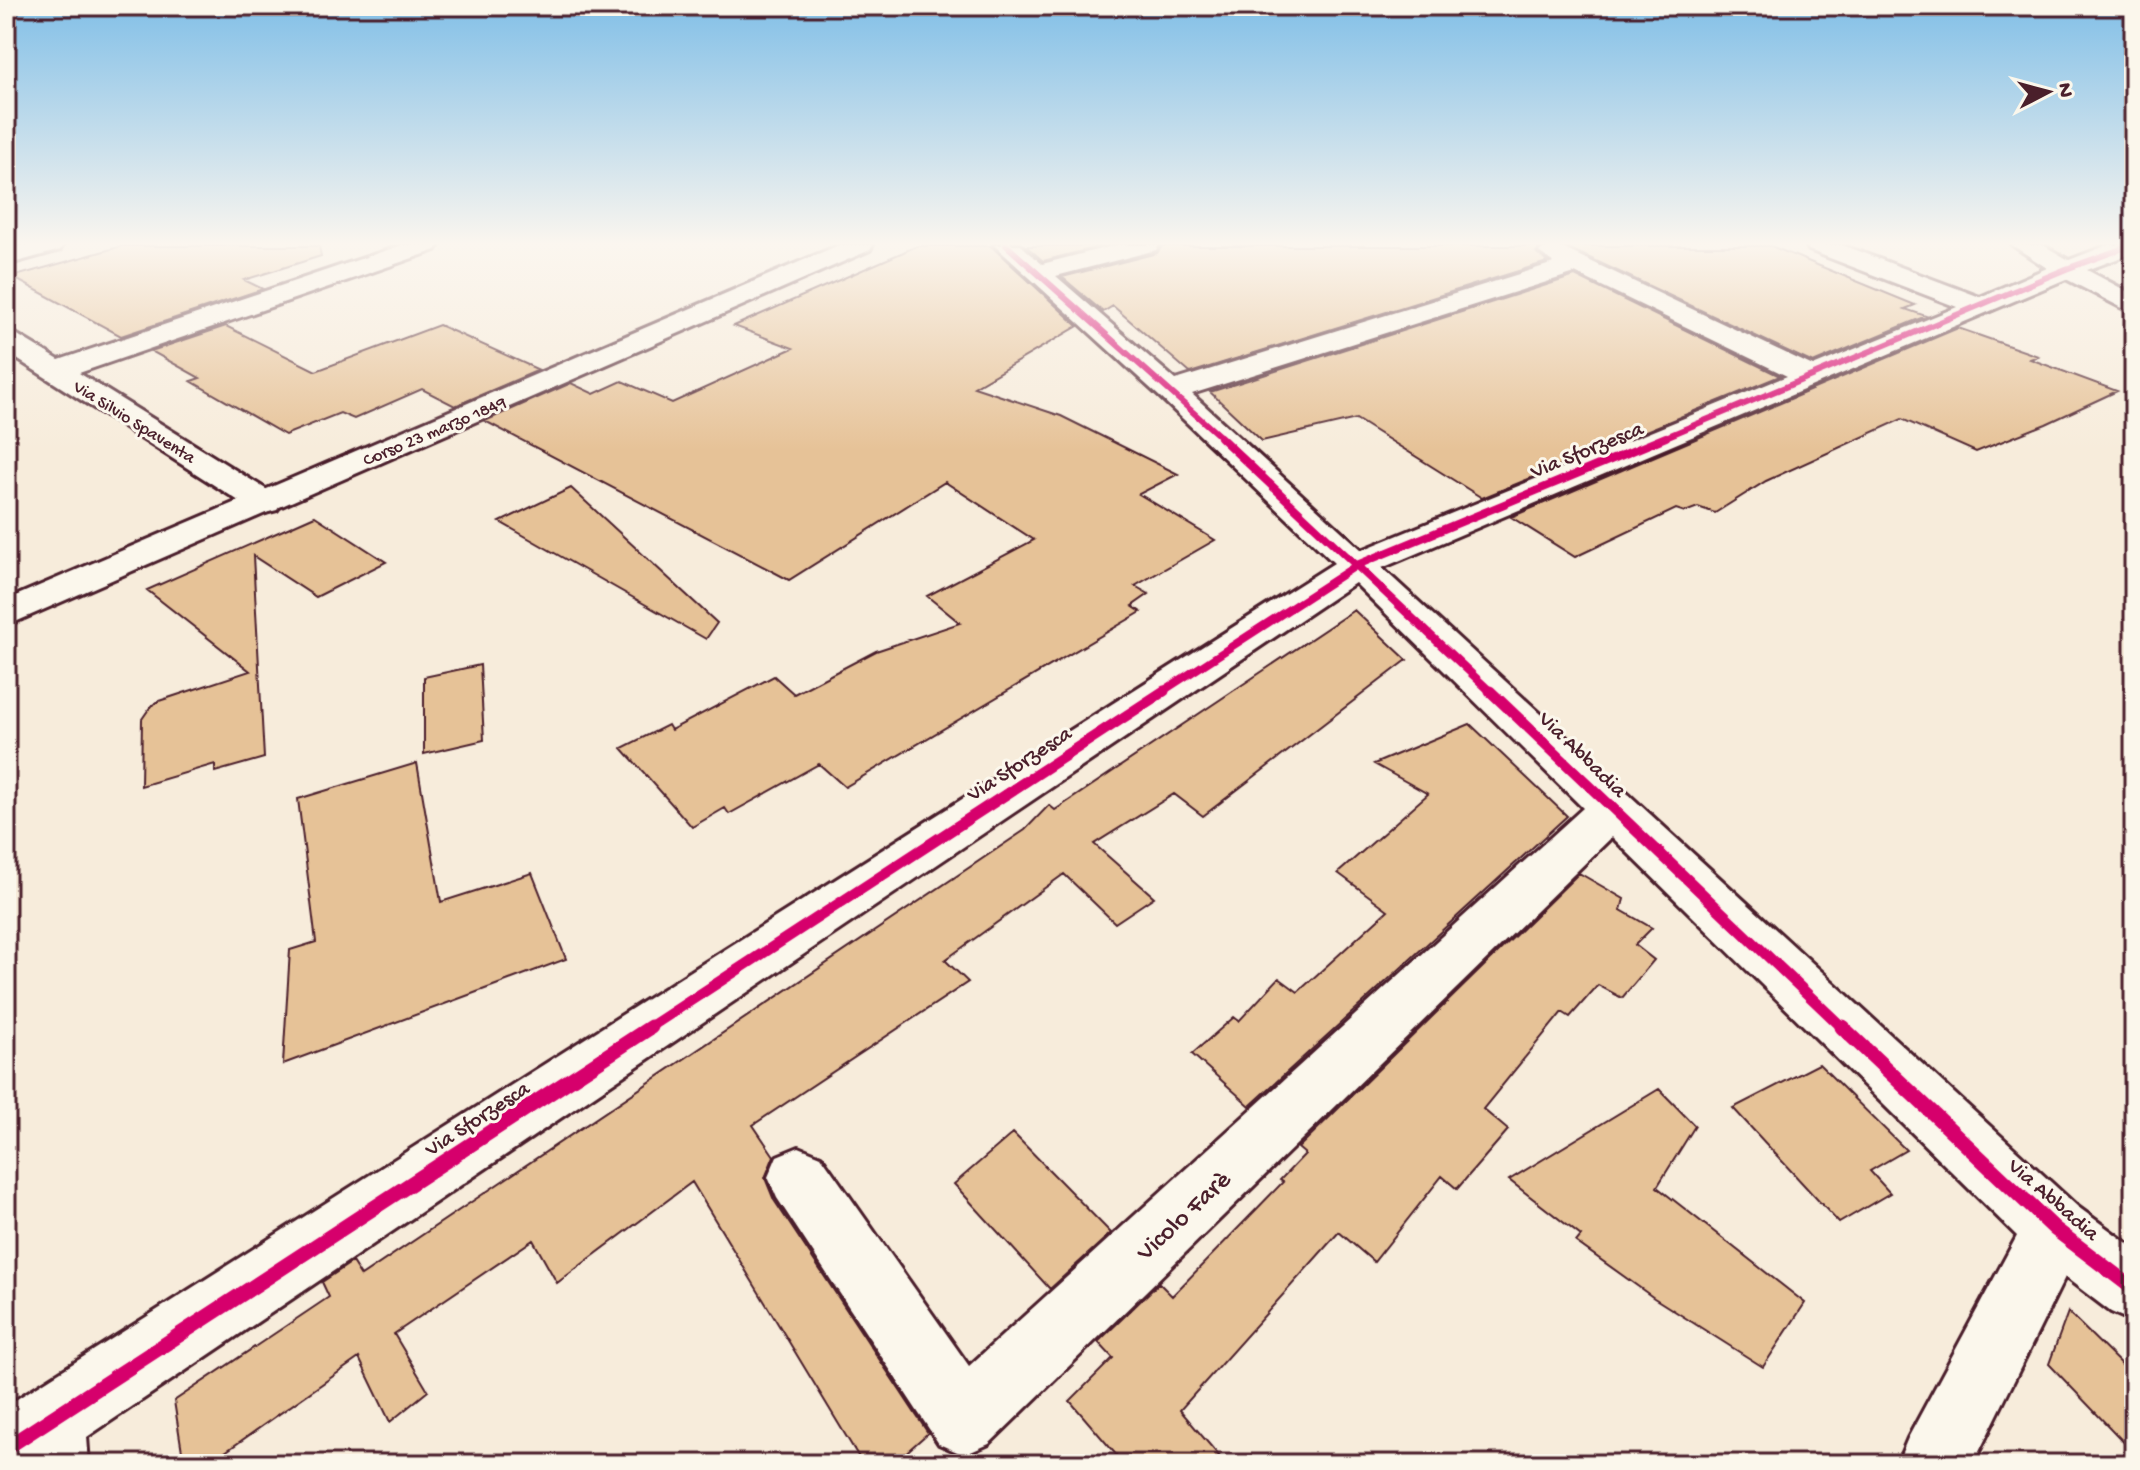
<svg xmlns="http://www.w3.org/2000/svg" width="2140" height="1470" viewBox="0 0 2140 1470" font-family="'Gochi Hand',sans-serif">
<style>
.building{fill:#e6c297;stroke:#4a1f2b;stroke-width:2}
.lines{fill:none;stroke-linecap:round;stroke-linejoin:round}
.minor-casing{stroke:#4a1f2b;stroke-width:6}
.secondary-casing{stroke:#4a1f2b;stroke-width:6}
.minor{fill:#fbf7ec;fill-rule:evenodd}
.secondary{fill:#fbf7ec;fill-rule:evenodd}
.cycleway-far3-casing{stroke:#fbf7ec;stroke-width:9}
.cycleway-far2-casing{stroke:#fbf7ec;stroke-width:12}
.cycleway-far1-casing{stroke:#fbf7ec;stroke-width:16}
.cycleway-casing{stroke:#fbf7ec;stroke-width:20}
.cycleway-far3{stroke:#d6006c;stroke-width:6}
.cycleway-far2{stroke:#d6006c;stroke-width:8}
.cycleway-far1{stroke:#d6006c;stroke-width:11}
.cycleway{stroke:#d6006c;stroke-width:15}
.labels{text-anchor:middle;stroke-width:6;stroke-linejoin:round;paint-order:stroke}
.far-street-label{font-size:18px;fill:#4a1f2b;stroke:#fbf7ec}
.street-label{font-size:22px;fill:#4a1f2b;stroke:#fbf7ec}
.near-street-label{font-size:26px;fill:#4a1f2b;stroke:#fbf7ec}
</style>
<rect width="100%" height="100%" fill="#f7ecdb"/>
<filter id="ink" filterUnits="userSpaceOnUse"><feTurbulence type="fractalNoise" baseFrequency=".0125" numOctaves="2"/><feDisplacementMap in="SourceGraphic" scale="16" xChannelSelector="R" yChannelSelector="G"/><feConvolveMatrix kernelMatrix="1 2 1 2 8 2 1 2 1" color-interpolation-filters="sRGB"/></filter>
<g filter="url(#ink)">
<path class="building" d="M122,246H319L321,256L244,280L263,289L121,336L12,277Z
M917,246H991L1078,326L974,387L1061,416L1178,474L1139,494L1215,540L1135,586L1149,594L1132,606L1141,612L845,787L819,764L729,814L725,808L692,827L622,748L668,725L671,730L774,676L794,694L876,651L960,623L927,596L1034,540L945,482L789,580L485,421L571,383L594,394L622,381L672,403L793,348L734,326Z
M1026,246H1102L1043,261Z
M1162,246H1542L1536,252L1547,262L1190,373L1113,306L1103,312L1062,277L1157,253Z
M1564,246H1771L1915,305L1905,309L1926,316L1813,363Z
M1575,276L1780,376L1482,498L1356,419L1262,441L1210,392Z
M439,325L539,370L455,406L422,389L354,419L340,413L285,435L191,381L200,378L151,351L226,326L316,371Z
M1958,328L2038,356L2030,359L2117,391L2046,424L1976,452L1902,419L1766,481L1715,513L1698,507L1685,512L1676,509L1575,557L1511,517Z
M571,488L717,623L706,639L500,522Z
M315,516L386,562L316,597L253,556L264,758L215,772V764L141,786L142,719L151,706L159,701L250,671L147,590Z
M1354,610L1407,660L1203,816L1174,794L1094,844L1154,897L1115,923L1064,874L945,960L968,982L753,1125L774,1156L765,1178L774,1200L928,1433L893,1464H863L692,1182L557,1283L533,1240L394,1334L428,1391L390,1422L359,1358L208,1464H184L174,1401L329,1297L322,1282L352,1262L361,1276L1025,830L1049,805L1055,810Z
M480,665L484,740L424,754V677Z
M1470,724L1567,816L1250,1106L1192,1054L1234,1017L1239,1021L1279,978L1298,992L1388,910L1338,873L1428,794L1374,764Z
M417,763L441,902L532,873L566,959L283,1064L290,950L316,942L298,799Z
M1579,873L1624,899L1621,910L1652,928L1635,945L1654,960L1622,998L1598,985L1570,1017L1562,1012L1483,1109L1508,1130L1457,1189L1442,1176L1374,1262L1339,1232L1180,1410L1226,1464H1124L1070,1401L1113,1358L1098,1342L1159,1283L1172,1296L1283,1182L1280,1180L1305,1154L1298,1148Z
M1819,1064L1906,1150L1870,1171L1890,1193L1839,1223L1733,1108Z
M1659,1089L1695,1126L1657,1187L1805,1303L1763,1367L1654,1298L1576,1242L1581,1236L1509,1180Z
M1013,1133L1111,1233L1050,1289L954,1184Z
M2068,1312L2134,1377V1453L2049,1364Z"/>
<g class="lines">
<g class="minor-casing">
<path id="minor" d="M23,245H63L60,250L6,265V250Z
M402,245H439L436,250L79,373L277,496L282,503L277,510L265,513L253,510L6,352V332L16,334L59,360Z
M994,245H1021L1042,264L1116,245H1159L1156,250L1056,276L1176,380L1554,263L1539,252L1548,245L1560,247L1586,259L1813,366L1957,307L1809,250L1806,245H1842L1980,297L2047,268L2012,245H2043L2069,260L2108,245H2134L2130,254L2087,270L2134,295V314L2066,279L1382,568L2078,1207L2134,1248V1322L2111,1312L2065,1277L1973,1464H1897L1908,1438L2017,1236L1612,837L989,1444L964,1455L939,1444L777,1198L768,1177L777,1156L799,1147L821,1156L969,1366L1583,808L1355,583L87,1437L89,1464H6V1406L1334,563L1160,397ZM1575,273L1787,376L1362,550L1192,394Z"/>
</g>
<g class="secondary-casing">
<path id="secondary" d="M839,245H873L870,250L6,626V600Z"/>
</g>
<use href="#minor" class="minor"/>
<use href="#secondary" class="secondary"/>
<g class="cycleway-far3-casing">
<path id="cycleway-far3" d="M1006,245L1223,439
M1661,439L2066,269L2121,249L2123,245"/>
</g>
<g class="cycleway-far2-casing">
<path id="cycleway-far2" d="M1220,437L1492,693
M1160,693L1357,565L1666,437"/>
</g>
<g class="cycleway-far1-casing">
<path id="cycleway-far1" d="M1490,691L1844,1029
M647,1029L1164,691"/>
</g>
<g class="cycleway-casing">
<path id="cycleway" d="M1842,1027L2055,1229L2134,1289
M6,1448L651,1027"/>
</g>
<use href="#cycleway-far3" class="cycleway-far3"/>
<use href="#cycleway-far2" class="cycleway-far2"/>
<use href="#cycleway-far1" class="cycleway-far1"/>
<use href="#cycleway" class="cycleway"/>
</g>
</g>
<linearGradient id="sky" x2="0" y2="1"><stop stop-color="#81bfe7"/><stop offset="0.54" stop-color="#fbf6ef"/><stop offset="1" stop-color="#fbf6ef" stop-opacity="0"/></linearGradient>
<rect width="2140" height="451" fill="url(#sky)"/>
<g class="labels">
<g class="far-street-label">
<text transform="translate(135 421) rotate(32)" y="6">Via Silvio Spaventa</text>
<text transform="translate(434 430) rotate(-23)" y="6">Corso 23 marzo 1849</text>
</g>
<g class="street-label">
<text transform="translate(1586 448) rotate(-22)" y="8">Via Sforzesca</text>
<text transform="translate(1584 753) rotate(44)" y="8">Via Abbadia</text>
<text transform="translate(1018 762) rotate(-33)" y="8">Via Sforzesca</text>
<text transform="translate(476 1117) rotate(-33)" y="8">Via Sforzesca</text>
<text transform="translate(2055 1198) rotate(41)" y="8">Via Abbadia</text>
</g>
<g class="near-street-label">
<text transform="translate(1182 1214) rotate(-43)" y="9">Vicolo Farè</text>
</g>
</g>
<rect width="2140" height="1470" fill="none" stroke="#fbf7ec" stroke-width="32"/>
<rect x="16" y="16" width="2108" height="1438" fill="none" stroke="#4a1f2b" stroke-width="3" filter="url(#ink)"/>
<g transform="translate(2048 92) rotate(84)" stroke="#fbf7ec" stroke-width="6" paint-order="stroke">
<path d="M0-6L14 30L0 20L-14 30Z" fill="#4a1f2b"/>
<text y="-12" font-size="22" font-weight="bold" text-anchor="middle" fill="#4a1f2b">N</text>
</g>
</svg>
